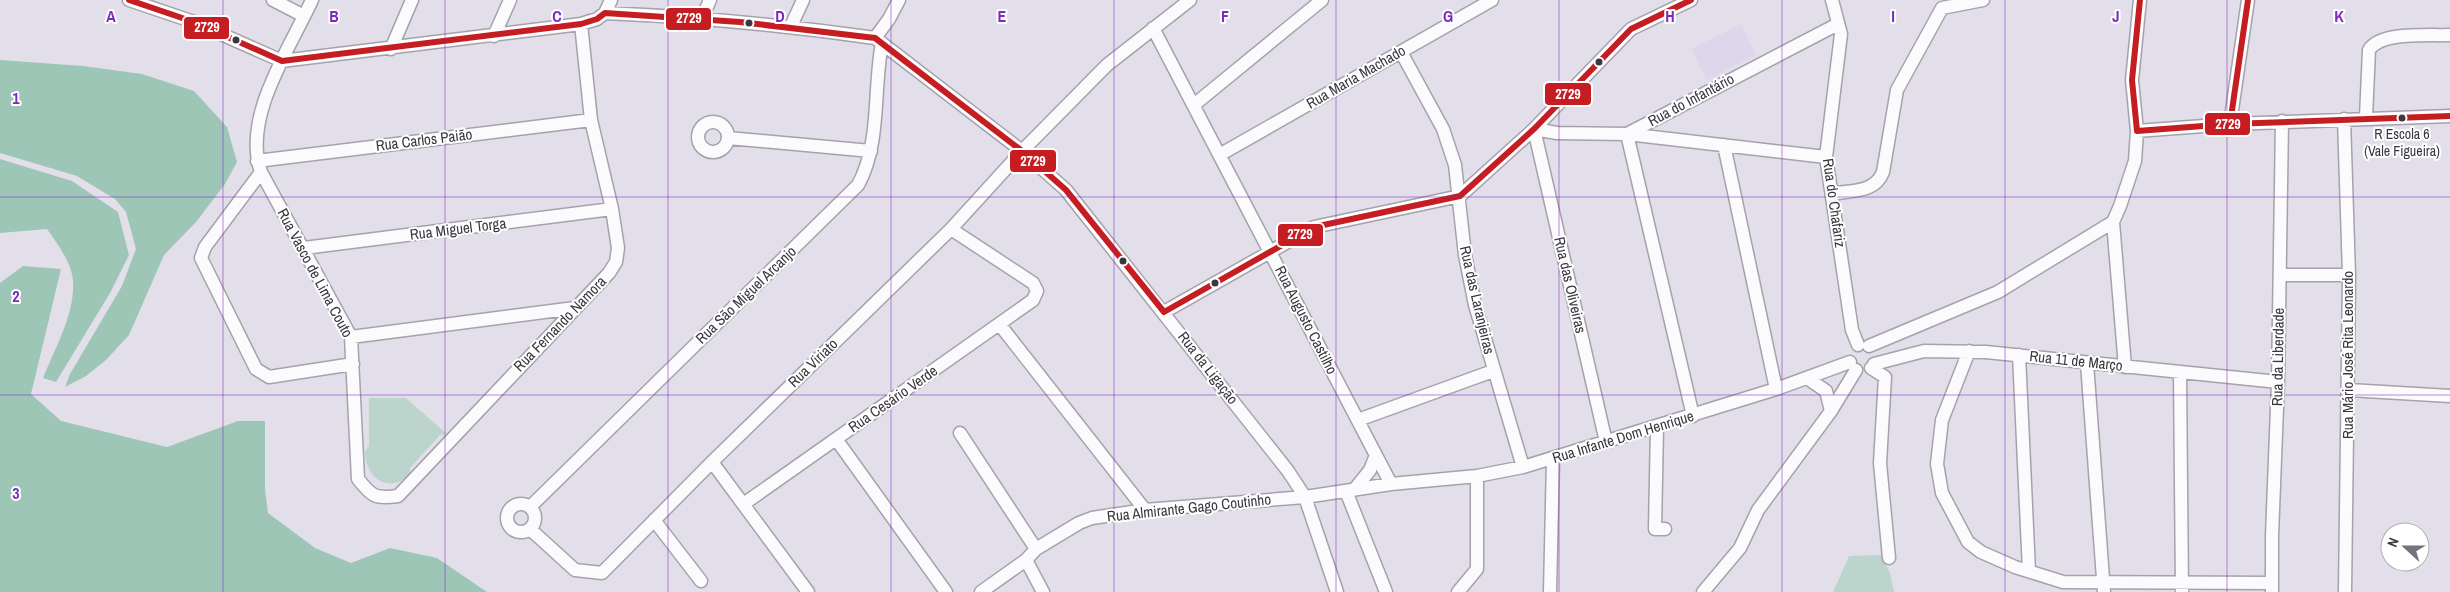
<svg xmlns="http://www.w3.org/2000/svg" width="2450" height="592" viewBox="0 0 2450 592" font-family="'Archivo Narrow',sans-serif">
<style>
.built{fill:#ded7eb}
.green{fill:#bcd5cc}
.forest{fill:#9dc6b7}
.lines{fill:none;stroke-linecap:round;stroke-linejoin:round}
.minor-casing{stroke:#a5a2ab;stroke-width:15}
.minor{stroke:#fbfafc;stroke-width:12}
.bus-1-casing{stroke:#fff;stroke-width:10}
.bus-1{stroke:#c61d23;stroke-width:6}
.grid{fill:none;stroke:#7b2cbf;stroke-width:1;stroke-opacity:0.55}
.bus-dot{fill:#3a373f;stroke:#fff;stroke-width:2}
.labels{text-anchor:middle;stroke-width:4;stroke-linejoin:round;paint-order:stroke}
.bus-label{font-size:14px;fill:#3a373f;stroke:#fff}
.street-label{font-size:15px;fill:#3a373f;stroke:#fff}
.grid-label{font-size:16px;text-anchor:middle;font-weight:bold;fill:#7b2cbf;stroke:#fff;stroke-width:4;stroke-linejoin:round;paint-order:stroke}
.line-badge{stroke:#fff;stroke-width:2}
.badge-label{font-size:14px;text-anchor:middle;font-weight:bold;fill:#fff}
</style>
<rect width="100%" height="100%" fill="#e3dfea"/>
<path class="built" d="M1741,24L1756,55L1707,80L1691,49Z"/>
<path class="green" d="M369,398H406L447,434L440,435L410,468V474C389,495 365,478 365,451L369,446Z
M1881,555L1890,573L1894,592H1833L1849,556Z"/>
<path class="forest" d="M0,60L83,66L142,74L194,91L227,127L237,162L225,184L196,222L164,255L129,335L106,360L86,376L65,387L70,374L122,286L136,249L126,212L115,199L77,176L0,153Z
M0,159L72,181L118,212L129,255L110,293L56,382L43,378C55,348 75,314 73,281C72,263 57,243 47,229L0,233Z
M23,266L61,269L31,394L61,421L167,447L238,421H265V490L268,513L315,548L351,563L390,548L437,558L487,592H0V283Z"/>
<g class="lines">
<g class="minor-casing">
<path id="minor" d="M129,0L194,22L282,61
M273,0L304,16
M312,0C289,50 242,117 261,172L205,247L201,258L256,369L269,377L353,364
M1832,0L1841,34L1826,157L1852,330L1858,345
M605,13L611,0
M702,18L710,0
M791,26L803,0
M1153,28L1391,484
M494,36L510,0
M875,38L1022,151L1066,190L1288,471L1305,497L1337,592
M875,38L889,19L899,0
M391,49L412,0
M1401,52L1443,129L1455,165L1465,255L1475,305L1523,467
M282,61L581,24L597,19L605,13C696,17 785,25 875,38
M1195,104L1322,0
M2366,117L2369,50C2381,31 2428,36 2450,35
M2344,119L2349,275L2345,592
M698 137a15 15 0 1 1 30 0a15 15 0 1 1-30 0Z
M2230,124L2248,0
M2137,131L2230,124L2450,116
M1627,134L1693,416
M1627,134L1838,24
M728,138L871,151
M1724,145L1776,389
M1221,154L1492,0
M257,161L591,120
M261,172L351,337L358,479C372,497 376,499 398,496L609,273L616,262L618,248L612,209L591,120L581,24
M1832,194C1852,190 1875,193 1883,172L1897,90L1942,8L1983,0
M304,248L612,209
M2280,275H2349
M1164,312L1314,227L1460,196L1534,129L1631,29L1691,0
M1000,325L1145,510
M351,337L575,308
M1869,346L1998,292L2113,222
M1969,351L1942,420L1937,464L1942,493L1968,542L1981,552L2015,567L2063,582L2272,583
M2019,355L2029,571
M2087,363L2104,592
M1874,364L1924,351L1986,352L2278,382
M2125,367L2113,222L2120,206L2135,161L2137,131L2132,80L2140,0
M1871,368L1885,377L1880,463L1889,558
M2180,373L2182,592
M1807,378L1826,391L1831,411
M2349,390L2450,396
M1358,420L1493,371
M1657,427L1655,529H1665
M960,433L1036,549
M836,439L946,592
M1606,442L1534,129L1557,133L1627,134L1826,157
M712,462L808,592
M1354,490L1370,470L1376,455
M1346,491L1386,592
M745,503L1033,300L1037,291L1033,283L951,229
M507 518a14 14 0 1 1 28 0a14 14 0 1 1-28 0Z
M530,507L858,185C881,143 873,90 882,43
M654,520L701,581
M530,529L575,570L602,573L712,462L951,229L1022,151L1107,65L1190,0
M1026,560L1043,592
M981,592L1026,560L1036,549L1079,523L1092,518L1145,510L1305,497L1391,484L1477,476L1523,467L1776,389L1850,362
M1458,592L1477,569V476
M1550,592L1553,459
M1703,592L1740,548L1758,510L1831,411L1856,370
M2272,592V536L2278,382L2282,121"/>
</g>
<use href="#minor" class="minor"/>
<g class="bus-1-casing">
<path id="bus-1" d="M129,0L194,22L282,61
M2140,0L2132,80L2137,131L2230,124L2450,116
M875,38L1022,151L1066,190L1164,312
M282,61L581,24L597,19L605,13L740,22L875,38
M2230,124L2248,0
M1164,312L1314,227L1460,196L1534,129L1631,29L1691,0"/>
</g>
<use href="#bus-1" class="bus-1"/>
</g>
<path class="grid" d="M223,0V592M445,0V592M668,0V592M891,0V592M1114,0V592M1336,0V592M1559,0V592M1782,0V592M2005,0V592M2227,0V592M0,197H2450M0,395H2450"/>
<g class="bus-dot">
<circle cx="749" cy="23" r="4.5"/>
<circle cx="236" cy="40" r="4.5"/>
<circle cx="1599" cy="62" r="4.5"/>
<circle cx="2402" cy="118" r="4.5"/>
<circle cx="1123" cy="261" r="4.5"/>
<circle cx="1215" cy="283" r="4.5"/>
</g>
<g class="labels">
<g class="bus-label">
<text x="2402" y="139">R Escola 6<tspan x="2402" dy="17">(Vale Figueira)</tspan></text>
</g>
<g class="street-label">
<text transform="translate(1356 77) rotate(-30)" y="5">Rua Maria Machado</text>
<text transform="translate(1691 100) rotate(-28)" y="5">Rua do Infantário</text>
<text transform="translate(424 140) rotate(-7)" y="5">Rua Carlos Paião</text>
<text transform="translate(1834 203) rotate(82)" y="5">Rua do Chafariz</text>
<text transform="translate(458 229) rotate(-7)" y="5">Rua Miguel Torga</text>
<text transform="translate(315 273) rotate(62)" y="5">Rua Vasco de Lima Couto</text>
<text transform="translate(1570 285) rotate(77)" y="5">Rua das Oliveiras</text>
<text transform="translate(746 295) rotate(-44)" y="5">Rua São Miguel Arcanjo</text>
<text transform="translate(1477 300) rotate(77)" y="5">Rua das Laranjeiras</text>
<text transform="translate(1306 320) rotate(63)" y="5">Rua Augusto Castilho</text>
<text transform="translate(560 324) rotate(-46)" y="5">Rua Fernando Namora</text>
<text transform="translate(2348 355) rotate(-90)" y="5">Rua Mário José Rita Leonardo</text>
<text transform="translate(2278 357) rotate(-89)" y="5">Rua da Liberdade</text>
<text transform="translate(2076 361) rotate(6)" y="5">Rua 11 de Março</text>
<text transform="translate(813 363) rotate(-44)" y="5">Rua Viriato</text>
<text transform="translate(1208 368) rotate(52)" y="5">Rua da Ligação</text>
<text transform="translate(893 399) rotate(-35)" y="5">Rua Cesário Verde</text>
<text transform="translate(1623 437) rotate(-17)" y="5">Rua Infante Dom Henrique</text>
<text transform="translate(1189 508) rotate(-6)" y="5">Rua Almirante Gago Coutinho</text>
</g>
</g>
<g class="grid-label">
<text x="111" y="22">A</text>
<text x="334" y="22">B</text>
<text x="557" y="22">C</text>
<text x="780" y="22">D</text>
<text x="1002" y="22">E</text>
<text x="1225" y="22">F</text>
<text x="1448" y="22">G</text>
<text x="1670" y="22">H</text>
<text x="1893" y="22">I</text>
<text x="2116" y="22">J</text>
<text x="2339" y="22">K</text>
<text x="16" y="104">1</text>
<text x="16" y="302">2</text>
<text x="16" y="499">3</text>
</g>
<g class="line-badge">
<rect x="665" y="7" width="47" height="24" rx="5" fill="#c61d23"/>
<rect x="183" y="16" width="47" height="24" rx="5" fill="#c61d23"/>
<rect x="1544" y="82" width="48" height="24" rx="5" fill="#c61d23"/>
<rect x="2204" y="112" width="47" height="24" rx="5" fill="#c61d23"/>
<rect x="1009" y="149" width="48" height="24" rx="5" fill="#c61d23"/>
<rect x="1277" y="223" width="47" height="24" rx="5" fill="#c61d23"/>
</g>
<g class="badge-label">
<text x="689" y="23">2729</text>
<text x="207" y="32">2729</text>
<text x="1568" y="99">2729</text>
<text x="2228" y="129">2729</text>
<text x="1033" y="166">2729</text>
<text x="1300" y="239">2729</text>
</g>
<g transform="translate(2405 547) rotate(291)"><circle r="24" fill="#ffffff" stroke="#b0afb2"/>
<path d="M0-4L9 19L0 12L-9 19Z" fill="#75727b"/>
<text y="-8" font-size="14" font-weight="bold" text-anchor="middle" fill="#3a373f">N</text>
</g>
</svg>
